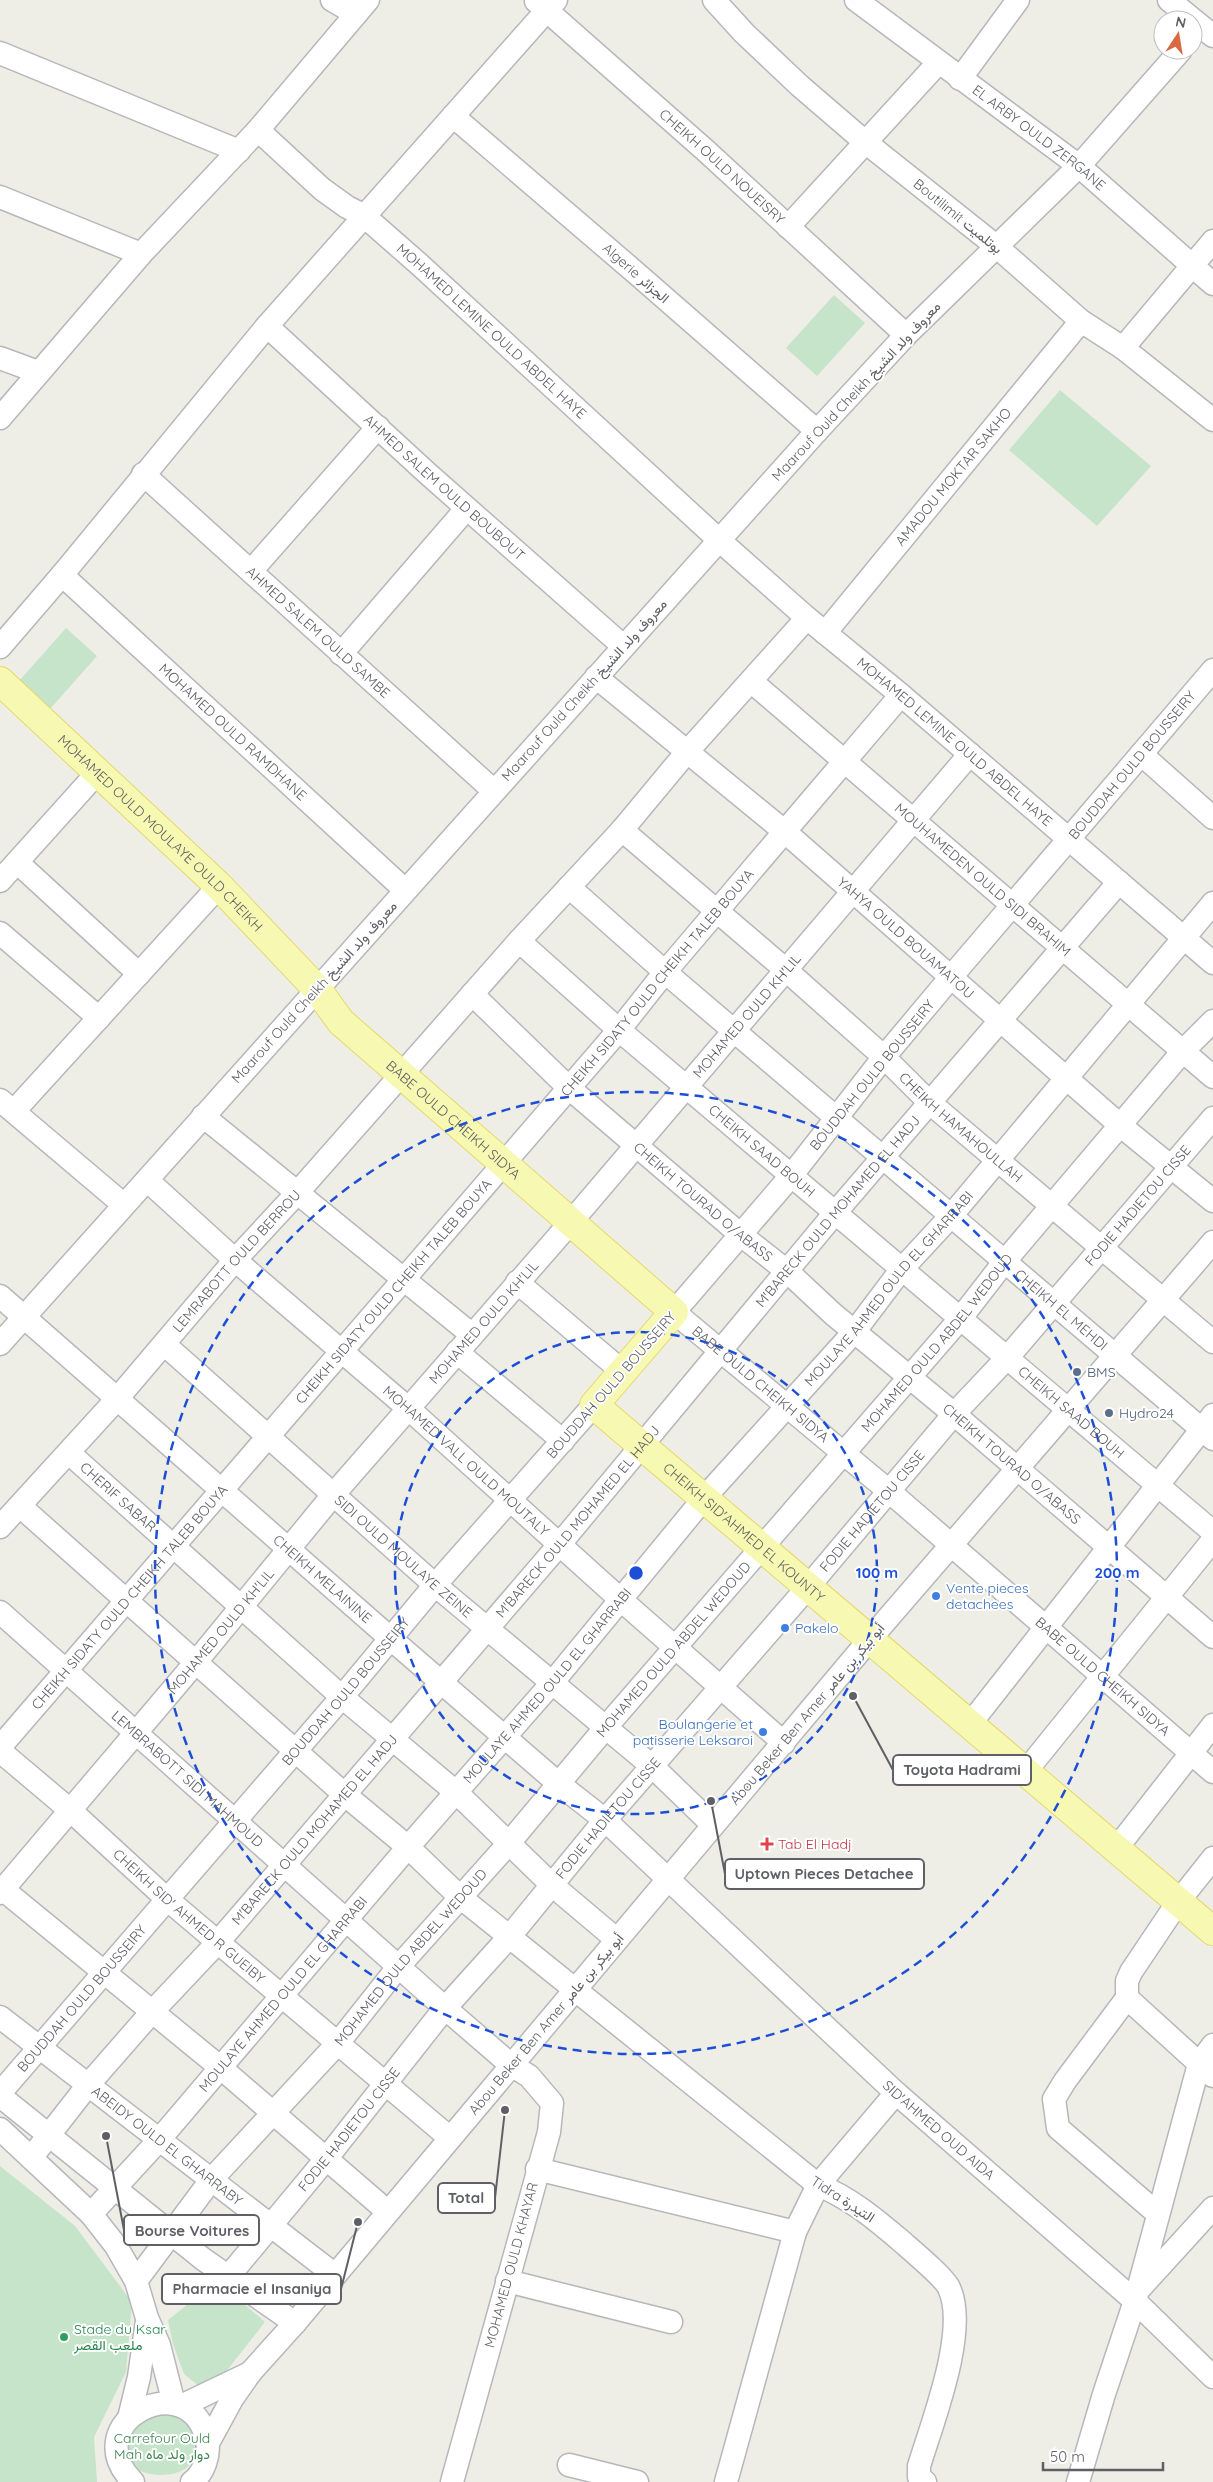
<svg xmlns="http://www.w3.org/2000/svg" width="1213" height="2482" viewBox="0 0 1213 2482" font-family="Quicksand,Vazirmatn,sans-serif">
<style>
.green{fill:#c5e4ca}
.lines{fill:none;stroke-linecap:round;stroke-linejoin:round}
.minor-casing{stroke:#b6b7bb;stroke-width:25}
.major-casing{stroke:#e5d869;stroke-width:30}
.minor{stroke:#fff;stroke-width:22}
.major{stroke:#f7f8b2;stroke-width:28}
.ring{fill:none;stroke:#1d4ed8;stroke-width:2.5;stroke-dasharray:9 6}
.service-dot{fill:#5c6f8a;stroke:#fff;stroke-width:2}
.shop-dot{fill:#3f7fe0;stroke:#fff;stroke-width:2}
.health-dot{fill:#e0444e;stroke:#fff;stroke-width:2}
.leisure-dot{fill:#2e9e5b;stroke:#fff;stroke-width:2}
.labels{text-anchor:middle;stroke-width:4;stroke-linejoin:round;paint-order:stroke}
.street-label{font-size:14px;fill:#5e6065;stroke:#fff}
.service-label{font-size:14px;fill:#4e5e75;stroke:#fff;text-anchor:start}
.shop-label{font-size:14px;fill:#366cbe;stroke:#fff;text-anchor:start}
.health-label{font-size:14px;fill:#be3a42;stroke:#fff;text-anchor:start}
.leisure-label{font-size:14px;fill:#27864d;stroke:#fff;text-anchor:start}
.park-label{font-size:14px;fill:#3e844e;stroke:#fff}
.centre{fill:#1d4ed8;stroke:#fff;stroke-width:2.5}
.ring-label{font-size:15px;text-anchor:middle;font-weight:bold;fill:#1d4ed8;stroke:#fff;stroke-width:4;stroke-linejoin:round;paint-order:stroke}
.leader{fill:none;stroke:#5e6065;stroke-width:2}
.callout-dot{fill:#5e6065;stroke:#fff;stroke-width:2}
.callout{fill:#fff;stroke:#5e6065;stroke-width:2}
.callout-label{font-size:15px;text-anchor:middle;font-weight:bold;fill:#5e6065}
</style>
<rect width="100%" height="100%" fill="#eeeee6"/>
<path class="green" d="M834,295L865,323L817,376L786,348Z
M1060,390L1151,466L1097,526L1009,450Z
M66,628L97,656L50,709L19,681Z
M0,2166L75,2226L132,2302L126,2372L94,2437L97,2482H0Z
M217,2281L265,2322L221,2378L199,2386L184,2374L173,2344L168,2320Z
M150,2412C171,2413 190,2414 195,2438C205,2480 150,2482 130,2465C126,2458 126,2447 126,2439Z"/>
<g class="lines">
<g class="minor-casing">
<g id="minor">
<path d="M332,0L356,14"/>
<path d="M714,0L744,33L800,86L864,141L996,246L1081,321L1123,348L1213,420"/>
<path id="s1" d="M856,0L1079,166L1213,284"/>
<path d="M1169,0L1213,36"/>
<path id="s2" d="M536,1L705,150L906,335"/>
<path d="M0,53L239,151"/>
<path d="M960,79L1018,0"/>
<path d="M453,116L636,273L817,431"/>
<path id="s3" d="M258,130L322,189L347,207L363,215L420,265L719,540L807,618L901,695L1213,963"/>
<path d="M0,197L141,254"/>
<path d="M788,227L938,63"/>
<path id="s4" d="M267,326L427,473L623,646"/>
<path d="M1123,348L1213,241"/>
<path d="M0,358L38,372"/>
<path d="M0,418L141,254L258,130L368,0"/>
<path id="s5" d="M143,474L494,791"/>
<path d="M252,570L378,427"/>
<path id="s6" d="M62,575L405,890"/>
<path id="s7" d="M825,633L1081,321"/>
<path d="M0,647L62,575L267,326L556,0"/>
<path d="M341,654L466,509"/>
<path id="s8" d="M1213,670L951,977L884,1057L791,1176L674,1312L890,1492L1213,1772"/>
<path id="s9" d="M596,677L784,831L1121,1126L1213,1201"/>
<path id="s10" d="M752,682L1213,1077"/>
<path d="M1141,754L1213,818"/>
<path id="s11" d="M622,830L786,970L884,1057L930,1103L1213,1342"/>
<path d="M18,863L139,974"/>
<path d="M0,881L98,772"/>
<path id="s12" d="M569,887L665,972L1213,1439"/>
<path d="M0,933L99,1018"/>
<path id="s13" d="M519,941L619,1030L1213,1532"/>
<path id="s14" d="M472,994L569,1088L741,1235L788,1272L833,1314L954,1414L1213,1637"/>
<path d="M0,1100L124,1205"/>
<path d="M14,1111L219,886"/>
<path d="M203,1116L471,1334"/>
<path id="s15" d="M147,1180L235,1260L409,1409L620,1599L784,1743"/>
<path d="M517,1282L623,1372"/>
<path id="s16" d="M0,1296L390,1638L559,1784L605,1820L896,2093L1135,2301L1213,2377"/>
<path d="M0,1344L817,431L906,335L1079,166L1181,50"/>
<path id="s17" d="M164,1344L435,1585L652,1766L713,1825"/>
<path d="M457,1352L563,1441"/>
<path id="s18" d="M69,1453L342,1697L457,1793L552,1885L616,1939"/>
<path d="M20,1506L344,1794L408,1847L460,1897L818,2185C850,2198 874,2218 900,2240C910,2249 945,2278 949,2288C969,2330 932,2423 919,2466V2477L925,2482"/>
<path id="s19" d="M0,1527L117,1399L235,1260L298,1192L519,941L622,830L686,753L807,618"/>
<path id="s20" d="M0,1612L445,2008L511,2065L529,2076L552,2103L549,2132L452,2482"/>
<path d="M970,1724L1213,1415"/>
<path id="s21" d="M0,1747L619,1030L665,972L901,695"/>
<path id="s22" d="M0,1751L70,1810L168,1900L450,2138"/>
<path d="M1026,1771L1213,1540"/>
<path d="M1116,1849L1213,1725"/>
<path d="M0,1887L221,2068L387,2211"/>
<path id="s23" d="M0,1893L196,1662L333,1495L571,1222L970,754"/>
<path d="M1127,1998L1065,2081L1054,2099L1058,2128L1158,2214"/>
<path d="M1127,1998V1981L1131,1972L1178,1902L1213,1858"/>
<path d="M1127,1998L1213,2076"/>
<path id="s24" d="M0,2017L335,2275"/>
<path id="s25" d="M0,2093L342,1697L435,1585L594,1405"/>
<path d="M0,2096L203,2259L295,2323"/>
<path d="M0,2129L91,2214L116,2246L136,2281L147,2318L159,2345L174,2404"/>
<path id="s26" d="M31,2158L88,2085L151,2013L218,1942L559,1545L835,1213L1119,882"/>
<path d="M537,2169L795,2232"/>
<path id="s27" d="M91,2214L159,2140L408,1847L552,1683L705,1497L855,1331L901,1270L951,1216L1213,903"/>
<path id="s28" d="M228,2277L326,2159L445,2008L510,1936L605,1820L808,1587L954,1414L1007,1358L1213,1118"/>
<path id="s29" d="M136,2281L211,2180L338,2043L399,1966L509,1843L606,1727L960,1319L1005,1261L1183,1051L1213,1021"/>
<path d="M507,2281L671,2322"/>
<path d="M1141,2287L1213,2208"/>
<path d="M181,2406L250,2373"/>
<path d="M129,2418L139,2377L147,2321"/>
<path d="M208,2443L232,2399L250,2373L295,2323L870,1639L1213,1242"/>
<path d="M569,2465L637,2482"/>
<path d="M133,2482C74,2421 191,2363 207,2441C210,2455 204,2473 192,2482"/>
<path d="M726,2482L795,2232L818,2185L896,2093"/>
<path d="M1078,2482L1104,2394L1135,2301L1199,2064L1213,2045"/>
</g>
</g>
<g class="major-casing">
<g id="major">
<path id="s30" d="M0,681L219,886L317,989L341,1022L674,1312L594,1405L1213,1931"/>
</g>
</g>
<use href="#minor" class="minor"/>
<use href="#major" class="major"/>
</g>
<g class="ring">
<circle cx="636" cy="1573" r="241"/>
<circle cx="636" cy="1573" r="481"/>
</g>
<g class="service-dot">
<circle cx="1077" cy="1372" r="5"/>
<circle cx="1109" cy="1413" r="5"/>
</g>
<g class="shop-dot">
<circle cx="936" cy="1596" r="5"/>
<circle cx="785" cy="1628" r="5"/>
<circle cx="763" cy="1732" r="5"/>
</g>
<path class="health-dot" d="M764.5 1836.5h5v5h5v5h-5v5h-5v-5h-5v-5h5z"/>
<circle class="leisure-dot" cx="64" cy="2337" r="5"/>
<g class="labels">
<g class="street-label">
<text dy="5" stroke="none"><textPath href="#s1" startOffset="229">EL ARBY OULD ZERGANE</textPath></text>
<text dy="5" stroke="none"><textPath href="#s2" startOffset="249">CHEIKH OULD NOUEISRY</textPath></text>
<text transform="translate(958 216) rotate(39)" y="5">Boutilimit بوتلميت</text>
<text transform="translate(636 273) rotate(41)" y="5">Algerie الجزائر</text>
<text dy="5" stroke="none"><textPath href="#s3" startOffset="309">MOHAMED LEMINE OULD ABDEL HAYE</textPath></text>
<text transform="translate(856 391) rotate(-47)" y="5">Maarouf Ould Cheikh معروف ولد الشيخ</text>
<text dy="5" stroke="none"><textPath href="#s7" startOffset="202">AMADOU MOKTAR SAKHO</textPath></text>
<text dy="5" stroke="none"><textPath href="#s4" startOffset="240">AHMED SALEM OULD BOUBOUT</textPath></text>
<text dy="5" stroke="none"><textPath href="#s5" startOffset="236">AHMED SALEM OULD SAMBE</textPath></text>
<text transform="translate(584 690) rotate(-48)" y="5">Maarouf Ould Cheikh معروف ولد الشيخ</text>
<text dy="5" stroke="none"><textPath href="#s6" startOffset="232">MOHAMED OULD RAMDHANE</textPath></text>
<text dy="5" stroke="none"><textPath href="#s3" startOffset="928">MOHAMED LEMINE OULD ABDEL HAYE</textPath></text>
<text transform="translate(1132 765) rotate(-50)" y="5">BOUDDAH OULD BOUSSEIRY</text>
<text dy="5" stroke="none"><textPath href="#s30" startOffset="221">MOHAMED OULD MOULAYE OULD CHEIKH</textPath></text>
<text dy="5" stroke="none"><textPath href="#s10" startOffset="304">MOUHAMEDEN OULD SIDI BRAHIM</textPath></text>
<text dy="5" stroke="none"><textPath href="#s9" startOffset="405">YAHYA OULD BOUAMATOU</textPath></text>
<text dy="5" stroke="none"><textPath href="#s21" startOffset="1008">CHEIKH SIDATY OULD CHEIKH TALEB BOUYA</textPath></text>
<text transform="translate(314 992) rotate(-48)" y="5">Maarouf Ould Cheikh معروف ولد الشيخ</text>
<text dy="5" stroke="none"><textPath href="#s23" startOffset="1152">MOHAMED OULD KH'LIL</textPath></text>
<text transform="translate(872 1075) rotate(-51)" y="5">BOUDDAH OULD BOUSSEIRY</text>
<text dy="5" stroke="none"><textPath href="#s30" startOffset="632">BABE OULD CHEIKH SIDYA</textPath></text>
<text dy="5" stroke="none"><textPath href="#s11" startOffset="451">CHEIKH HAMAHOULLAH</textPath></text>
<text dy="5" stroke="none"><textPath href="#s13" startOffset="321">CHEIKH SAAD BOUH</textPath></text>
<text dy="5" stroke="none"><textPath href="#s14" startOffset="311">CHEIKH TOURAD O/ABASS</textPath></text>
<text dy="5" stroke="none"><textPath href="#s28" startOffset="1406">FODIE HADIETOU CISSE</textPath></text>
<text dy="5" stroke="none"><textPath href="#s26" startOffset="1244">M'BARECK OULD MOHAMED EL HADJ</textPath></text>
<text dy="5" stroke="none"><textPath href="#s19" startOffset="356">LEMRABOTT OULD BERROU</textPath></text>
<text dy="5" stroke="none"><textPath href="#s27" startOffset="1222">MOULAYE AHMED OULD EL GHARRABI</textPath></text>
<text dy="5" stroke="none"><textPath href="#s21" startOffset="602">CHEIKH SIDATY OULD CHEIKH TALEB BOUYA</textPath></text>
<text dy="5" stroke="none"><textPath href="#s12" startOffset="649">CHEIKH EL MEHDI</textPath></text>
<text dy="5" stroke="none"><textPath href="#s23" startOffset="748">MOHAMED OULD KH'LIL</textPath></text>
<text dy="5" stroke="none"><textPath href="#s29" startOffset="1234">MOHAMED OULD ABDEL WEDOUD</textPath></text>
<text dy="5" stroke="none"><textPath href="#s8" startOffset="951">BABE OULD CHEIKH SIDYA</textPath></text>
<text transform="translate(611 1385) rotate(-49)" y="5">BOUDDAH OULD BOUSSEIRY</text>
<text dy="5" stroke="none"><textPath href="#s13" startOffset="726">CHEIKH SAAD BOUH</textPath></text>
<text dy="5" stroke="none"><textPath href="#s15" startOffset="425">MOHAMED VALL OULD MOUTALY</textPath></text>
<text dy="5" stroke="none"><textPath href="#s14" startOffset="716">CHEIKH TOURAD O/ABASS</textPath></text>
<text dy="5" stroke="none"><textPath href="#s18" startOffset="66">CHERIF SABAR</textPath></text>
<text dy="5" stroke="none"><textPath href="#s28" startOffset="1001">FODIE HADIETOU CISSE</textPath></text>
<text dy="5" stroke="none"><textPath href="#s26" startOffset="839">M'BARECK OULD MOHAMED EL HADJ</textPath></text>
<text dy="5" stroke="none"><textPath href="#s30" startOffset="1244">CHEIKH SID'AHMED EL KOUNTY</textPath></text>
<text dy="5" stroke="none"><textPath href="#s17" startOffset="320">SIDI OULD MOULAYE ZEINE</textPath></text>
<text dy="5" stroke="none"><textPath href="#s16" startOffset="429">CHEIKH MELAININE</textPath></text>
<text dy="5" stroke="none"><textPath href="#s21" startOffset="198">CHEIKH SIDATY OULD CHEIKH TALEB BOUYA</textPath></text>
<text dy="5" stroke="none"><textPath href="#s23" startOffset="342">MOHAMED OULD KH'LIL</textPath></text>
<text dy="5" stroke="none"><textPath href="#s29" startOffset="830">MOHAMED OULD ABDEL WEDOUD</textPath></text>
<text dy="5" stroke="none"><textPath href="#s8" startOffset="1401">BABE OULD CHEIKH SIDYA</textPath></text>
<text dy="5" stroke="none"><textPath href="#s27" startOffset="698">MOULAYE AHMED OULD EL GHARRABI</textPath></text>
<text dy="5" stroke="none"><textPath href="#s25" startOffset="530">BOUDDAH OULD BOUSSEIRY</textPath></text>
<text transform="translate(807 1714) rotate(-50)" y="5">Abou Beker Ben Amer أبو بيكر بن عامر</text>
<text dy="5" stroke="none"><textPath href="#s20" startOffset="251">LEMBRABOTT SIDI MAHMOUD</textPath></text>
<text dy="5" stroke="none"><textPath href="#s28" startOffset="596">FODIE HADIETOU CISSE</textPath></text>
<text dy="5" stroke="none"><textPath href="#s26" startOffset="434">M'BARECK OULD MOHAMED EL HADJ</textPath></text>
<text dy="5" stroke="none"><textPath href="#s22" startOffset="251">CHEIKH SID' AHMED R GUEIBY</textPath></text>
<text dy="5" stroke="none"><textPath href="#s29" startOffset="425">MOHAMED OULD ABDEL WEDOUD</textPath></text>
<text dy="5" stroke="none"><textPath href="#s27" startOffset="292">MOULAYE AHMED OULD EL GHARRABI</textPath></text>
<text dy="5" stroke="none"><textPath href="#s25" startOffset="125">BOUDDAH OULD BOUSSEIRY</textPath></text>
<text transform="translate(546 2024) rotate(-50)" y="5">Abou Beker Ben Amer أبو بيكر بن عامر</text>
<text dy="5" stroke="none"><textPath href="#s28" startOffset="191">FODIE HADIETOU CISSE</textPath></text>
<text dy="5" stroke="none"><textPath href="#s16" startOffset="1256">SID'AHMED OUD AIDA</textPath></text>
<text dy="5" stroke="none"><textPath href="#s24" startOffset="211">ABEIDY OULD EL GHARRABY</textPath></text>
<text transform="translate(843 2199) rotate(33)" y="5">Tidra التيدرة</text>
<text transform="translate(511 2265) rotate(-75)" y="5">MOHAMED OULD KHAYAR</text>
</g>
<g class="service-label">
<text x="1087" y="1377">BMS</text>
<text x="1119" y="1418">Hydro24</text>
</g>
<g class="shop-label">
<text x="946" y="1593">Vente pieces<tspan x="946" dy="16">detachees</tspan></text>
<text x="795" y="1633">Pakelo</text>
<text x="753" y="1729" text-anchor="end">Boulangerie et<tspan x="753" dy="16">patisserie Leksaroi</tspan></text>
</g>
<g class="health-label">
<text x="778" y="1849">Tab El Hadj</text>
</g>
<g class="leisure-label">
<text x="74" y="2334">Stade du Ksar<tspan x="74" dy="16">ملعب القصر</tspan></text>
</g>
<g class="park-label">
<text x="162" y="2443">Carrefour Ould<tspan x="162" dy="16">Mah دوار ولد ماه</tspan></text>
</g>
</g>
<circle cx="636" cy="1573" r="8" class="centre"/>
<g class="ring-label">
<text x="877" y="1578">100 m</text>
<text x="1117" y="1578">200 m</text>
</g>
<path class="leader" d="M853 1696L893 1770M711 1801L725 1874M505 2110L495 2198M106 2136L124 2230M358 2222L341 2289"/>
<g class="callout-dot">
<circle cx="853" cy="1696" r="5"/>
<circle cx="711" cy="1801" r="5"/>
<circle cx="505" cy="2110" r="5"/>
<circle cx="106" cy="2136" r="5"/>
<circle cx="358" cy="2222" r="5"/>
</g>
<g class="callout">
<rect x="893" y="1755" width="138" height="30" rx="5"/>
<rect x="725" y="1859" width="199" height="30" rx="5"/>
<rect x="438" y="2183" width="57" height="30" rx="5"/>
<rect x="124" y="2215" width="135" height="30" rx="5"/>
<rect x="162" y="2274" width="179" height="30" rx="5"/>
</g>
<g class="callout-label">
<text x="962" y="1775">Toyota Hadrami</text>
<text x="824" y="1879">Uptown Pieces Detachee</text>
<text x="466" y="2203">Total</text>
<text x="192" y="2236">Bourse Voitures</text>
<text x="252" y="2294">Pharmacie el Insaniya</text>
</g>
<g transform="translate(1178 35) rotate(12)"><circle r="24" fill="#ffffff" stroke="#bfbfc1"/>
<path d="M0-4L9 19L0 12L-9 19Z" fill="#da6841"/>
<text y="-8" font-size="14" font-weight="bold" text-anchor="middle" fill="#5e6065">N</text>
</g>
<path d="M1043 2462v8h120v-8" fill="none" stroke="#5e6065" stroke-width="2.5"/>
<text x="1050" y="2462" font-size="15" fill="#5e6065" stroke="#ffffff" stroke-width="4" paint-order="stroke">50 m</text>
</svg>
